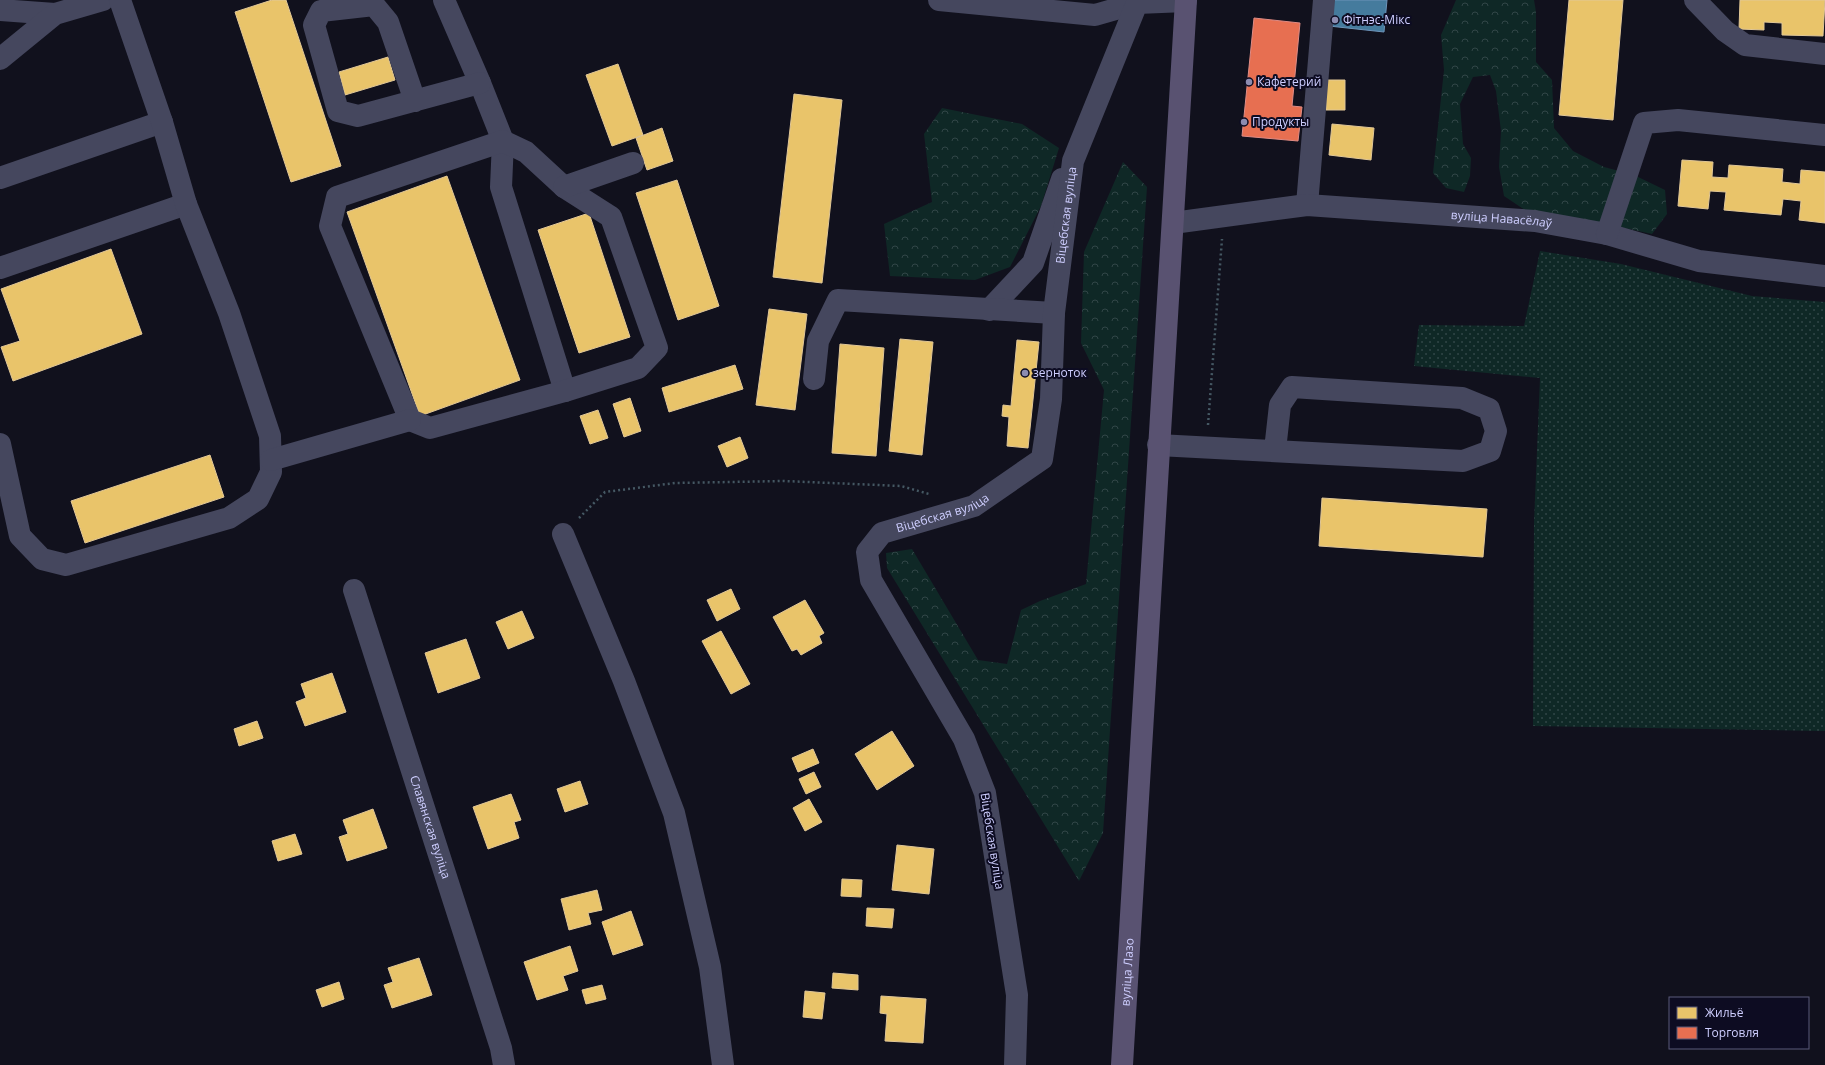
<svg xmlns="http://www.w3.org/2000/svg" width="1825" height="1065" viewBox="0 0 1825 1065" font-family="'Open Sans',sans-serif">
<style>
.forest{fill:url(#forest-crowns)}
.park{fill:url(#park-dots)}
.homes{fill:#e9c46a;stroke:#e1c797}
.shops{fill:#e76f51;stroke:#e08c85}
.public{fill:#457b9d;stroke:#6e94ba}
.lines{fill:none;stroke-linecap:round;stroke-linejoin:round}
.path{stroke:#455863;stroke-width:2.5;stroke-dasharray:2 3;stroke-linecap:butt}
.minor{stroke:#45475e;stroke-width:22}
.major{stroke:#595271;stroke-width:22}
.poi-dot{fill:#8c8cb0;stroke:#0d0c22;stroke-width:1.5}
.labels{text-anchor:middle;stroke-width:4;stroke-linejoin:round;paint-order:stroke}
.poi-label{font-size:12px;fill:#ceceff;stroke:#0d0c22;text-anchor:start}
.street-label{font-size:12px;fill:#ceceff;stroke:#0d0c22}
</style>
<defs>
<pattern id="forest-crowns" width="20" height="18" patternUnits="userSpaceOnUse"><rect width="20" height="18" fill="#0f2826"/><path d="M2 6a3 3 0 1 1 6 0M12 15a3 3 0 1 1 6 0" fill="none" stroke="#314647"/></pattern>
<pattern id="park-dots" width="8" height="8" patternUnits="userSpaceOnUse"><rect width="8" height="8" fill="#0f2826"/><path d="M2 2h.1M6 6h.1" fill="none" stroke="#314647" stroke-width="1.8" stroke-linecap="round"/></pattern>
</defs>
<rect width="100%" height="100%" fill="#11111d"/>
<path class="forest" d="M1456,0H1534L1536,12V62L1552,80L1554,128L1573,151L1604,167L1634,175L1665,190L1667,214L1652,234L1611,225L1528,212L1504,196L1499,167L1501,131L1496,91L1490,75L1473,77L1460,104L1463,144L1471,158L1470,176L1464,192L1446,188L1433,173L1444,70L1441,35Z
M942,108L1022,124L1059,148L1041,206L1010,267L975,280L890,276L884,224L932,202L924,134Z
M1123,162L1147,187L1103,833L1079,881L887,568L886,553L912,549L978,660L1007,664L1021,610L1040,601L1086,584L1104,390L1081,343L1084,252Z"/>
<path class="park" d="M1540,251L1621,264L1752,296L1825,302V731L1533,726L1534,523L1540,378L1414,366L1419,325L1524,326Z"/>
<path class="homes" d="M272,0H286L341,166L291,182L235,12Z
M1569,0H1623L1613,120L1559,115Z
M1740,0H1825L1823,36L1782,35V23L1764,22V30L1739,29Z
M388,57L395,80L345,95L339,72Z
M618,64L643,135L612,146L586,75Z
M1326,80H1345V110H1326Z
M794,94L842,100L822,283L773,277Z
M1332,124L1374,128L1371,160L1329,155Z
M662,128L673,161L647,170L636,138Z
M1682,160L1713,162L1712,177L1728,178L1729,165L1783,169L1782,182L1800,184L1801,170L1825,172V223L1799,220L1801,201L1783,199L1781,215L1724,210L1726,192L1710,191L1708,209L1678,206Z
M447,176L520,380L420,416L347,212Z
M677,180L719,306L678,320L636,193Z
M589,213L630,337L579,353L538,230Z
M111,249L142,334L13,381L1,347L20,341L1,289Z
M769,309L807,314L795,410L756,405Z
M900,339L933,342L922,455L889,451Z
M1017,340L1039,342L1028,448L1007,446L1009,417L1002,416L1003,405L1011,406Z
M840,344L884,348L876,456L832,453Z
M735,365L743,389L669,412L662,388Z
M630,398L641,431L624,437L613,404Z
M598,410L608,438L590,444L580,416Z
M740,437L748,458L727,467L718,446Z
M210,455L224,497L85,543L71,501Z
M1322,498L1487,509L1483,557L1319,546Z
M731,589L740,609L717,621L707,600Z
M805,600L824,633L819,636L822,643L801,655L797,649L792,651L773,617Z
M522,611L534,638L508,649L496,622Z
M721,631L750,684L731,694L702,641Z
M466,639L480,678L438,693L425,653Z
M332,673L346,712L305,726L296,702L306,698L301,684Z
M257,721L263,738L239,746L234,729Z
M892,731L914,766L877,790L855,754Z
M813,749L819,763L798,772L792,758Z
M814,772L821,787L806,794L799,779Z
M580,781L588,804L565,812L557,789Z
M511,794L521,820L514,822L519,838L488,849L473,807Z
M809,799L822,822L805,831L793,808Z
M373,809L387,848L347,861L339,837L348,834L343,820Z
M295,834L302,854L278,861L272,841Z
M897,845L934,849L929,894L892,890Z
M842,879L862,880L861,897L841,896Z
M597,890L602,910L588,913L591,924L569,930L561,899Z
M867,908L894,909L892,928L866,926Z
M631,911L643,945L613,955L602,922Z
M570,946L578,971L563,976L568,990L537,1000L524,962Z
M419,958L432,995L392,1008L384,985L393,982L388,968Z
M833,973L858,975V990L832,988Z
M339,982L344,999L322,1007L316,990Z
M602,985L606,999L586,1004L582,990Z
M805,991L825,993L822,1019L803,1017Z
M881,996L926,999L923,1043L885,1041L887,1014L880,1013Z"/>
<path class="shops" d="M1254,18L1300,23L1292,106L1302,107L1298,141L1242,136Z"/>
<path class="public" d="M1332,0H1387L1384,32L1329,26Z"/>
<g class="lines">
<path class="path" d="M1208,425L1222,239
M579,518L605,492L675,483L784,481L901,486L929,494"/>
<g class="minor">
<path d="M444,0L480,83L503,141L501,187L565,391"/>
<path d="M939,0L1095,15L1137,3L1136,0"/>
<path d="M1695,0L1725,31L1745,45L1825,54"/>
<path d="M0,10L55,14"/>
<path d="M0,59L55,14L103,0"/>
<path d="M415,101L388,22L374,5L321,11L314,25L338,111L358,116L480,83"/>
<path d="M503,141L526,152L564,187L611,217L657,348L638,368L565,391L430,428L410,420L330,226L337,197Z"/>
<path d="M0,178L162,122"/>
<path d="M564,187L633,163"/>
<path d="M1307,205L1324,0"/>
<path id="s1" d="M1173,223L1307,205L1535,221L1607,234L1699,261L1825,276"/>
<path d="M1607,234L1644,123L1678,120L1825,135"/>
<path d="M0,268L186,204"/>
<path d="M989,310L1033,263L1062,179"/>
<path d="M814,379L818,341L838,300L1054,313"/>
<path d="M0,444L20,536L42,559L66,565L229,518L258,499L271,472L270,436L229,313L186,204L162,122L120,0"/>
<path d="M1158,445L1463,461L1490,451L1496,431L1489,409L1462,398L1292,387L1280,405L1275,450"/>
<path d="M271,460L410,420"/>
<path d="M563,534L624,681L674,813L710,967L723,1065"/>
<path id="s2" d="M354,590L501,1048L504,1065"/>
<path id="s3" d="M1015,1065L1017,995L985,793L964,739L871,580L867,552L882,533L974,506L1042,459L1051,399L1054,313L1073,161L1137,3L1186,1"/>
</g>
<path class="major" id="s4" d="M1122,1065L1186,0"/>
</g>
<g class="poi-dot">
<circle cx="1335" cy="20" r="4"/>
<circle cx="1249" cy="82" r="4"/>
<circle cx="1244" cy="122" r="4"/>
<circle cx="1025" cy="373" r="4"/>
</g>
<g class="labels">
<g class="poi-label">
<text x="1343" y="24">Фітнэс-Мікс</text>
<text x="1257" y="86">Кафетерий</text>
<text x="1252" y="126">Продукты</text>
<text x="1033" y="377">зерноток</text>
</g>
<g class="street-label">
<text dy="4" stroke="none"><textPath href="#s3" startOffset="993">Віцебская вуліца</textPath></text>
<text dy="4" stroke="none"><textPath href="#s1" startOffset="330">вуліца Навасёлаў</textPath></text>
<text dy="4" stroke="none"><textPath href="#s3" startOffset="633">Віцебская вуліца</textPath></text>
<text dy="4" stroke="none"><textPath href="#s2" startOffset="249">Славянская вуліца</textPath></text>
<text transform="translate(992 841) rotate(81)" y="4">Віцебская вуліца</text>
<text dy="4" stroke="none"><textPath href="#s4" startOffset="93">вуліца Лазо</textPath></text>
</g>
</g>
<rect x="1669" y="997" width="140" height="52" fill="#0d0c22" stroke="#5a5a7a"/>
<rect x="1677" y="1007" width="20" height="12" fill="#e9c46a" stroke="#5a5a7a"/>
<text x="1705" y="1017" font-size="12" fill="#ceceff">Жильё</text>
<rect x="1677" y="1027" width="20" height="12" fill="#e76f51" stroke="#5a5a7a"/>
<text x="1705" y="1037" font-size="12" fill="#ceceff">Торговля</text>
</svg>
